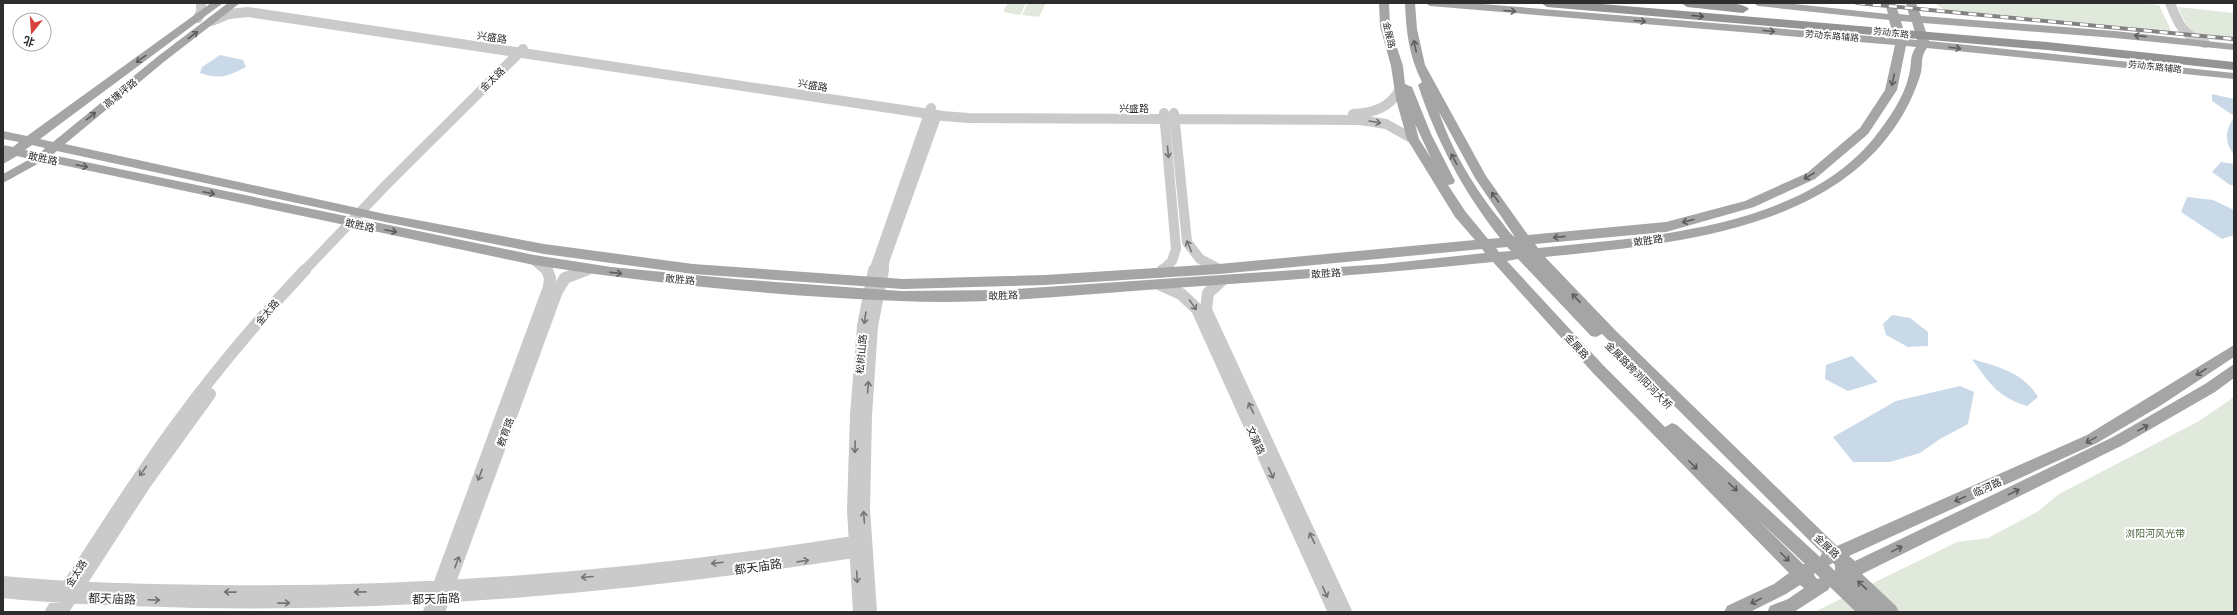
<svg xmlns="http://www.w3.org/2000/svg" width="2237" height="615" viewBox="0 0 2237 615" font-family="'PT Sans Narrow','Noto Sans SC',sans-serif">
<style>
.green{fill:#e1e9dc}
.water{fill:#c9d9e8}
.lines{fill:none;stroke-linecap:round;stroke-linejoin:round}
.minor-far1{stroke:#cacaca;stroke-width:10}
.minor{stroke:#cacaca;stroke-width:12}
.major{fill:#a5a5a5;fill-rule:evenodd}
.highway{fill:#949494;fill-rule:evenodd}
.rail-casing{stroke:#828282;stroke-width:4}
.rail{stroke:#fff;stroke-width:2.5;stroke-dasharray:8;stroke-linecap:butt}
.oneway{stroke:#5d5d5d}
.oneway2{stroke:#515151}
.oneway3{stroke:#747474}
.labels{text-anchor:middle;stroke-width:4;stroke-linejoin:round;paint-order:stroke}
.far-street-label{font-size:9px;fill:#2d2d2d;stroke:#fff}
.street-label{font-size:10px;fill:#2d2d2d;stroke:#fff}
.park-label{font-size:10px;fill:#4c653e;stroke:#fff}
.near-street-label{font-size:12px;fill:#2d2d2d;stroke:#fff}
</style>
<rect width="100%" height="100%" fill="#fff"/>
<path class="green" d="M1008,3H1026L1020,15L1003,12Z
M1028,3H1046L1039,17L1022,15Z
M1934,3H2132L2159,5L2171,30L2166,33H2157L1954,11L1945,10Z
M2178,7L2234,13V42C2199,38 2193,42 2178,7Z
M2234,397V612H1814L1957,542L1988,538L2037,512L2059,494L2199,421Z"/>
<path class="water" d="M220,55L243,60L246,67C228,76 220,80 200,73L202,67Z
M2212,94L2234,99V116L2212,101Z
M2234,117V155C2224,141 2225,132 2234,117Z
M2221,162L2234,164V185H2230L2212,172Z
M2187,197L2213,200L2234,210V235L2222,239L2181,212Z
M1892,315L1910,318L1928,332V346L1908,347L1886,335L1883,324Z
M1852,356L1878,382L1848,391L1825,379L1826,365Z
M1972,359C1997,366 2024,373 2038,397L2027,406C1998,397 1989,383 1972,359Z
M1960,386L1974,392L1968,424L1940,439L1920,453L1890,462H1853L1833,437L1896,401Z"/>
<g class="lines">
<path class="minor-far1" d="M2170,3C2178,23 2183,36 2205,43
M198,18L201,12V3
M212,21L229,14L248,12L943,116L968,118L1360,120L1386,124L1413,139
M1174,113L1187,242L1200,259L1219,269
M1353,114C1373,113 1390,108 1400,89
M534,260L547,271
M304,271L387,184L523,49
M583,271L589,269
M874,271L931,108
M883,271L885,259L936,117
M1162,271L1172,261L1176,249L1164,113"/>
<path class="minor" d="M1161,272L1163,270
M1221,281L1208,293L1206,310L1346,612
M1161,285L1181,294L1197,309L1334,612
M3,582C74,589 145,590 216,591C435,594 650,575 866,540
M3,592C68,599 133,600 199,602C423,606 645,585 866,550
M51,612C92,549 131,486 175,426C215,371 259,319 305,270
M62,612L145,484L210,394
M429,612L549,287L550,278L547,270
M439,612L557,291L565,278L586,270
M859,612L853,510L856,415L863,326L874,270
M871,612L864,509L866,415L872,326L883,270"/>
<path class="major" d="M211,3H223L40,139L53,142L157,57L228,3H240L165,61L65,144L385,214L544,244L693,264L903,279L1045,275L1219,264L1475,240L1455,217L1407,139L1396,99L1391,66L1380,26L1379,3H1389L1390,26L1403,66L1405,84L1412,87L1431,134L1455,181L1453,184L1448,185L1465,211L1488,239L1500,238C1463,191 1437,142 1418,85L1422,82C1409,57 1406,31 1405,3H1415L1417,29L1425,65L1486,176L1528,235L1666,222L1745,201L1807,173L1860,128L1885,90L1895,45L1430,6L1425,3H1470L1894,38L1889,20L1758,6L1753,3H1785L1888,14L1885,3H1895L1899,14L1909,15L1906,3H1916L1921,16L2115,31L2234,44V50L2115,38L1923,23L1929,41L2234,73V79L1927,48C1919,59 1924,65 1920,76C1912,101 1899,124 1882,144C1804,235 1656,245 1545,257L1616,331L1837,546L2087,435L2234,345V357L2160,406L2097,443L1849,556L1855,561L2113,437L2205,384L2234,364V378L2215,392L2123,445L1862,574L1896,606L1899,612H1878L1876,610L1877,612H1856L1830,587L1828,590L1794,612H1767L1770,606L1788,599L1804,588L1800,585L1786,594L1750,612H1724L1727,606L1774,584L1789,573L1593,373L1493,262C1377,274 1262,282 1146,290C1064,296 981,305 900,301C778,296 655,284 534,265L43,161L3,183V174L30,159L17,156L3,164V145L13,147L19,142L3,139V131L27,136ZM1901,21L1912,22L1917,40L1906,39ZM1906,46L1916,47C1909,57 1912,64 1909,75C1904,98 1888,120 1874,138C1800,229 1646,237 1538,248L1535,244L1666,232L1754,207L1815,179L1868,134L1897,90ZM1439,112L1475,178L1515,237C1510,234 1505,226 1501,221C1475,189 1452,151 1439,112ZM1415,124L1431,158L1419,139ZM32,145L45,148L40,153L25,150ZM57,151L385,222L544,254L693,274L903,289L1045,285L1219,274L1482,249L1485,253L1383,264L1003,290L901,291L736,279L611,267L534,255L52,155ZM1507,247L1511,251L1499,252L1496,248ZM1518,259L1591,336L1596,337L1602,334L1822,553L1820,557L1677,425L1672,423L1665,427L1603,365L1507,261ZM1755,517L1805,564H1803ZM1833,563L1835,565V571L1829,565ZM1815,573L1820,578L1817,579L1814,575Z"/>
<path class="highway" d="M1541,3H1590L2047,42L2234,62V70L2047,50L1547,7Z
M1681,3C1693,3 1743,0 1749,9L1743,13L1687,7Z"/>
<g class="rail-casing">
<path id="rail" d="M1857,3L2234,39"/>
</g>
<use href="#rail" class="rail"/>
</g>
<defs><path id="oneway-shaft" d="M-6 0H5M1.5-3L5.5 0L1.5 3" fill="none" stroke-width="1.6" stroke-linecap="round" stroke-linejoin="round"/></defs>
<g class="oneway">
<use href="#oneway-shaft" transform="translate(1510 11) rotate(5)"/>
<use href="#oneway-shaft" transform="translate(1640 21) rotate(5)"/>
<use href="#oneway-shaft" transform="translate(1769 31) rotate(5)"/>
<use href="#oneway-shaft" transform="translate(193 35) rotate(-37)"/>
<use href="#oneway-shaft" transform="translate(2140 36) rotate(-174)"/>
<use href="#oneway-shaft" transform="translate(1415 46) rotate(-102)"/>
<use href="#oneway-shaft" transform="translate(1955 48) rotate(6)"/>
<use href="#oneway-shaft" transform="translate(141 59) rotate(144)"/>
<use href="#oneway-shaft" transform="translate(1893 80) rotate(102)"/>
<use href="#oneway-shaft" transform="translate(91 116) rotate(-39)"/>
<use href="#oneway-shaft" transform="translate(1454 159) rotate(-118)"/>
<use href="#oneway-shaft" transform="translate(82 166) rotate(12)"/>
<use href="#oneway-shaft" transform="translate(1809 176) rotate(150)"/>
<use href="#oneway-shaft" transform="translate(209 193) rotate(12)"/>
<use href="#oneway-shaft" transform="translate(1495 197) rotate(-126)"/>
<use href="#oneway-shaft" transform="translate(1688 221) rotate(165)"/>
<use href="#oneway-shaft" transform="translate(391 231) rotate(12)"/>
<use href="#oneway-shaft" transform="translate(1559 237) rotate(174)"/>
<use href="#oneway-shaft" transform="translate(616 273) rotate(6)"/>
<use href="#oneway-shaft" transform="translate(1576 298) rotate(-133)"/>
<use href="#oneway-shaft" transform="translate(2201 372) rotate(147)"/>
<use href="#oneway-shaft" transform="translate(2143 428) rotate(-29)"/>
<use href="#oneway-shaft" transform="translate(2091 440) rotate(151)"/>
<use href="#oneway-shaft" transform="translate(1693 465) rotate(45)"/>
<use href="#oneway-shaft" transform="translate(1733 487) rotate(43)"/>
<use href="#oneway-shaft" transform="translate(2014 492) rotate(-26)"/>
<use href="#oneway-shaft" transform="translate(1960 499) rotate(156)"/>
<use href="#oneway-shaft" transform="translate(1897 549) rotate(-26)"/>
<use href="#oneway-shaft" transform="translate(1785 557) rotate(45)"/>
<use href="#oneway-shaft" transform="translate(1862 585) rotate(-137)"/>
<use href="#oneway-shaft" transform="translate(1756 601) rotate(154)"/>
</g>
<use class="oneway2" href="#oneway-shaft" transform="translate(1698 16) rotate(5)"/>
<g class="oneway3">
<use href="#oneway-shaft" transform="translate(1375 122) rotate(10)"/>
<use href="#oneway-shaft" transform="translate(1168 152) rotate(85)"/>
<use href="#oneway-shaft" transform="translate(1189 246) rotate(-114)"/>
<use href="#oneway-shaft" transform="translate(1193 305) rotate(55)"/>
<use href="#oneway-shaft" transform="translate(865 318) rotate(99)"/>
<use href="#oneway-shaft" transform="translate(868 387) rotate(-86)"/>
<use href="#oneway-shaft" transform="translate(1251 408) rotate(-115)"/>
<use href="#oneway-shaft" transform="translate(855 447) rotate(92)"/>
<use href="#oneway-shaft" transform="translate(143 471) rotate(125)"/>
<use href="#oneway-shaft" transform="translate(1271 473) rotate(66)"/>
<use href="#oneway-shaft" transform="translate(480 475) rotate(110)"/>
<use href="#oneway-shaft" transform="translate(864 517) rotate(-94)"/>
<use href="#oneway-shaft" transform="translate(1312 538) rotate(-115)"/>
<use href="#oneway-shaft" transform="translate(803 561) rotate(-8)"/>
<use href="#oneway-shaft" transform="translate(457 562) rotate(-70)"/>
<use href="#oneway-shaft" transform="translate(717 563) rotate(173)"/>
<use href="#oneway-shaft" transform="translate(587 577) rotate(175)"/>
<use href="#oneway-shaft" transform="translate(857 577) rotate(87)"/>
<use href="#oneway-shaft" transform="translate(230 592) rotate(-179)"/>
<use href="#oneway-shaft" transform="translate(360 592) rotate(179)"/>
<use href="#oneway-shaft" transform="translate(1325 592) rotate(66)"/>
<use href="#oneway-shaft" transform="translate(154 600) rotate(2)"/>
<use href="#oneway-shaft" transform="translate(284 603) rotate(-1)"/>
</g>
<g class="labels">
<g class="far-street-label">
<text transform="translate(1891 33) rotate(6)" y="3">劳动东路</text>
<text transform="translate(1389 35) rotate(77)" y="3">金展路</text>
<text transform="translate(1832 36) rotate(5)" y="3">劳动东路辅路</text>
<text transform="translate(2155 67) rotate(6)" y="3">劳动东路辅路</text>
</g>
<g class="street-label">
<text transform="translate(492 37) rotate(8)" y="4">兴盛路</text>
<text transform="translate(492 79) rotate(-44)" y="4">金太路</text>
<text transform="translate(813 85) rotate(9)" y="4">兴盛路</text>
<text transform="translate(120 93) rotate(-39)" y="4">高塘坪路</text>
<text x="1134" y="112">兴盛路</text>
<text transform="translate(43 158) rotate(12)" y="4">敢胜路</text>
<text transform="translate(360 225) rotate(12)" y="4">敢胜路</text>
<text transform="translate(1648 240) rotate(-8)" y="4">敢胜路</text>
<text transform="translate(1326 273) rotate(-4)" y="4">敢胜路</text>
<text transform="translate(680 279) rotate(5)" y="4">敢胜路</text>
<text transform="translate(1003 295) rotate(-2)" y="4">敢胜路</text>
<text transform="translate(267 312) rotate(-50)" y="4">金太路</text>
<text transform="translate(1577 346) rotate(47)" y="4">金展路</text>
<text transform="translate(861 354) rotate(-85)" y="4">松树山路</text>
<text transform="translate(1639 375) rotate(45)" y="4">金展路跨浏阳河大桥</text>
<text transform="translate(505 432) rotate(-70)" y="4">教育路</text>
<text transform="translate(1256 440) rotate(66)" y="4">文蒲路</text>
<text transform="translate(1987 487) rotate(-24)" y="4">临河路</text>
<text transform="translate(1827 546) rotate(43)" y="4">金展路</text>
<text transform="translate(76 573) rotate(-57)" y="4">金太路</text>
</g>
<g class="park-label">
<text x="2155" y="537">浏阳河风光带</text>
</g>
<g class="near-street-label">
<text transform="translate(758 567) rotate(-8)" y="4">都天庙路</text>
<text transform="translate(112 599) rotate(2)" y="4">都天庙路</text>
<text transform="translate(436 599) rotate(-2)" y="4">都天庙路</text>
</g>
</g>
<rect width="2237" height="615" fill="none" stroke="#2d2d2d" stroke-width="8"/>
<g transform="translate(32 32) rotate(197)"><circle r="19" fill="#ffffff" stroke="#ababab"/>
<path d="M0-3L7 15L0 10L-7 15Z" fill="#d6423d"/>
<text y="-6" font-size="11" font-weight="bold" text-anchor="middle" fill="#2d2d2d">北</text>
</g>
</svg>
